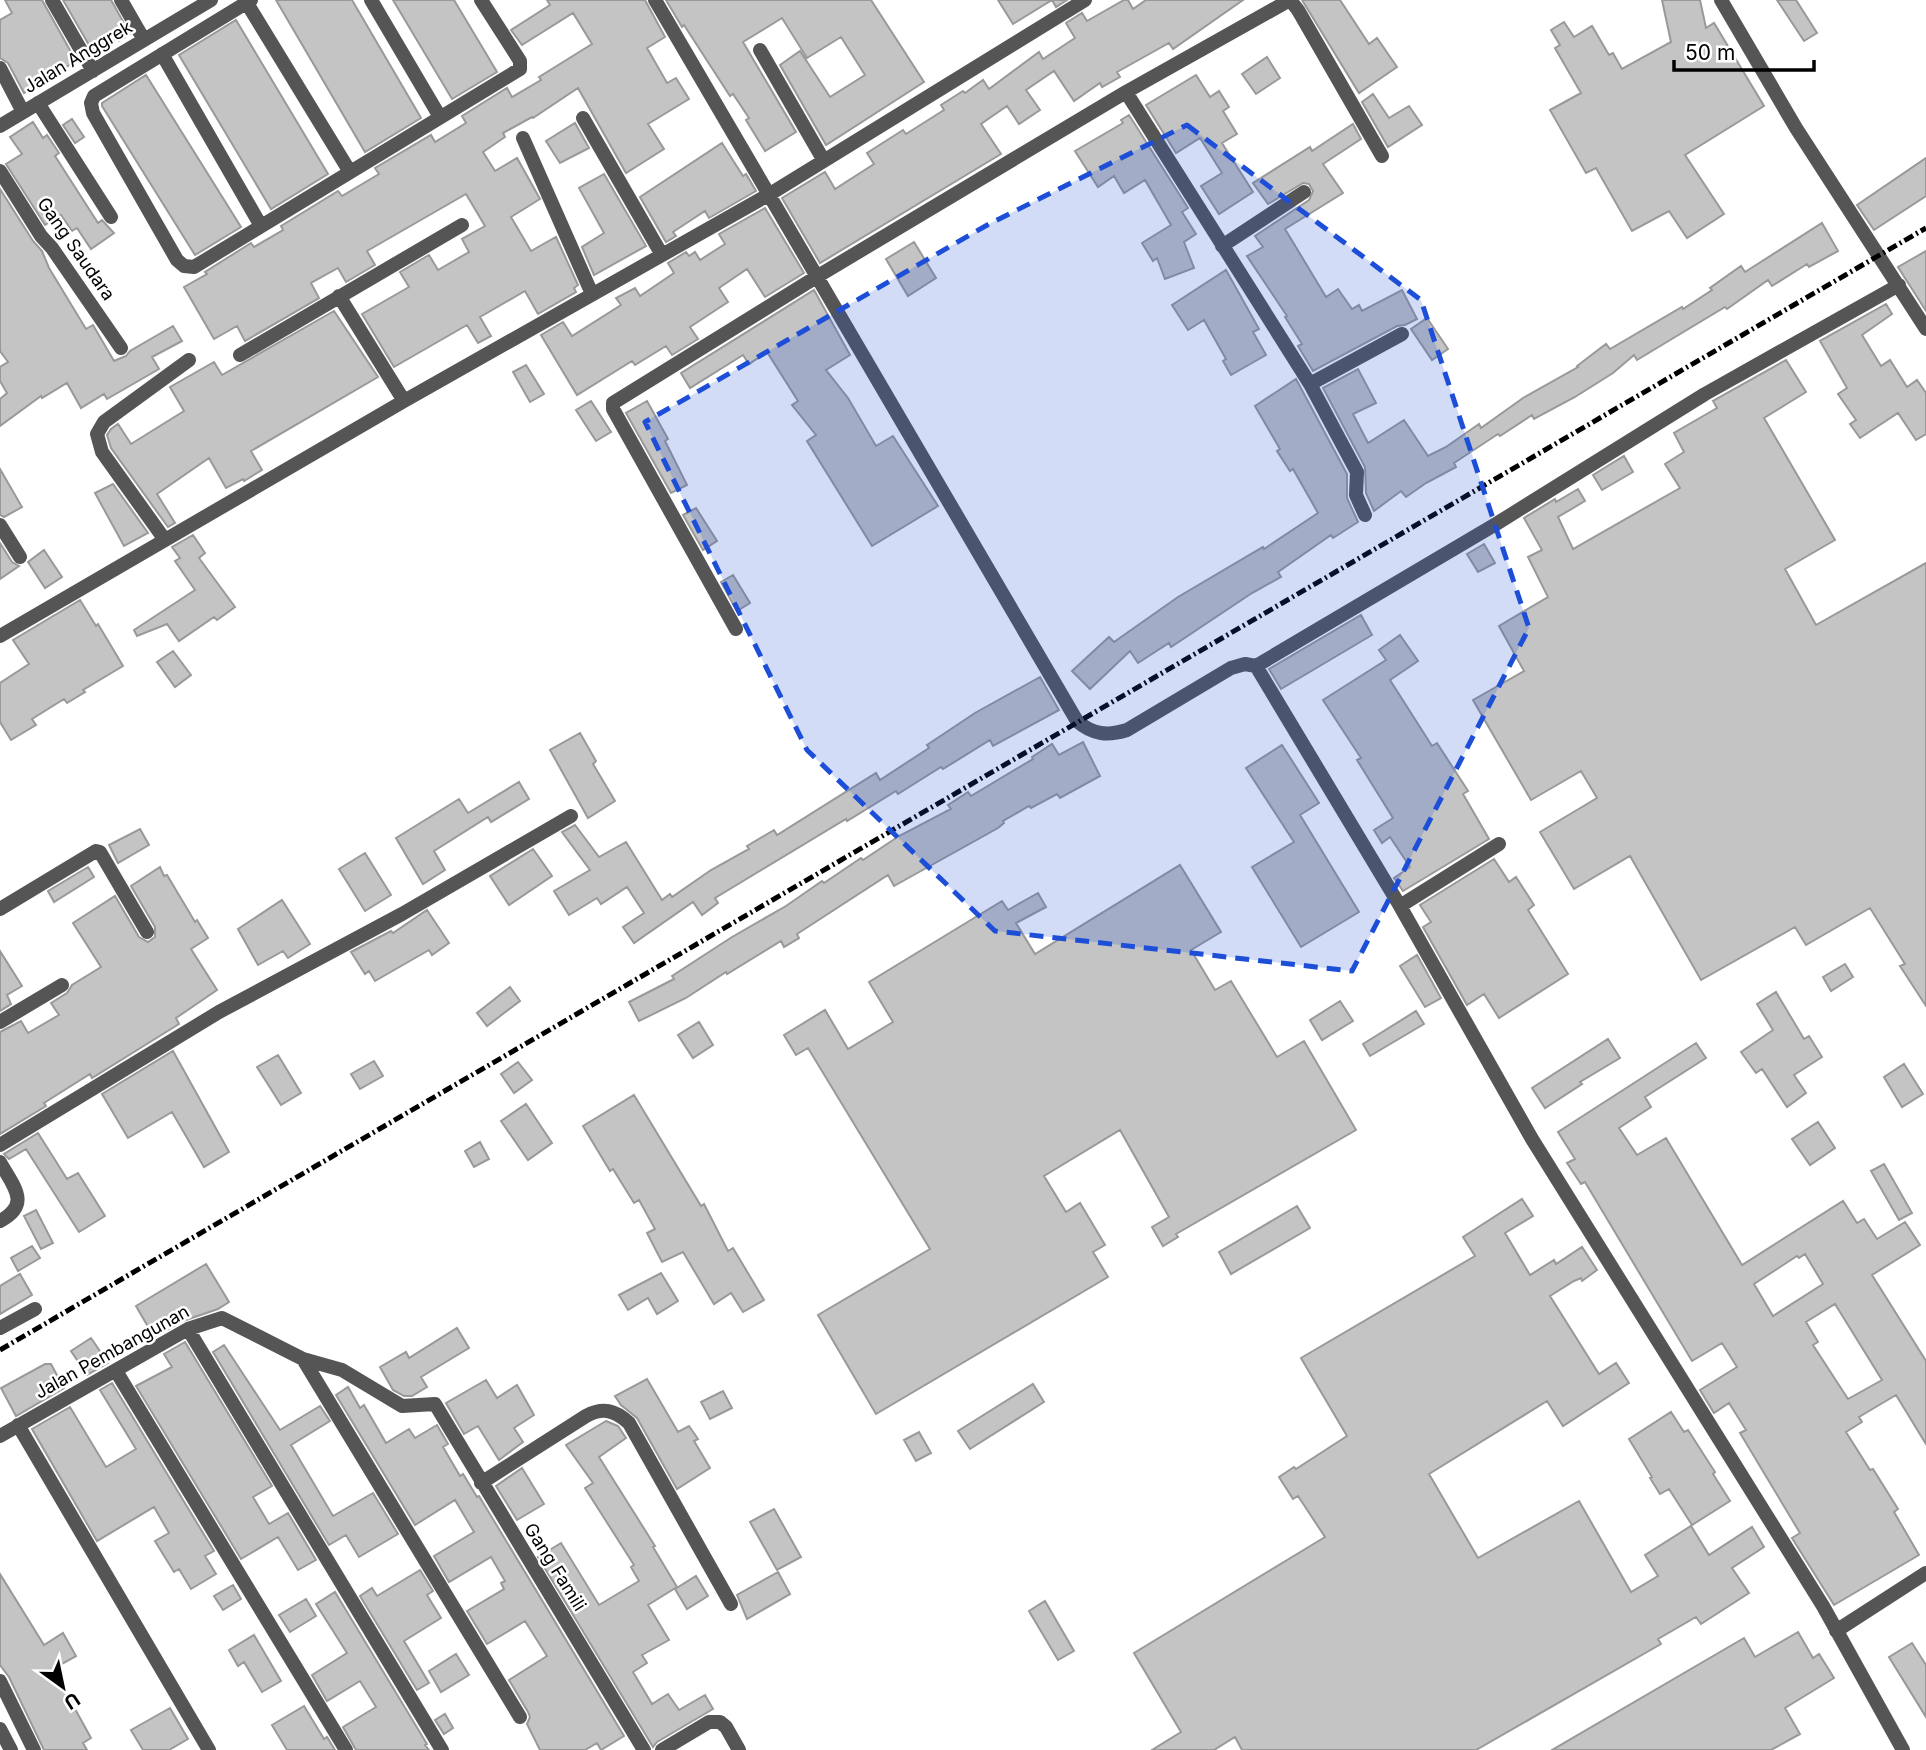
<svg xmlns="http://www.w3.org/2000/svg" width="1926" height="1750" viewBox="0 0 1926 1750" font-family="Inter,sans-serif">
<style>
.building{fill:#c4c4c4;stroke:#999;stroke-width:2;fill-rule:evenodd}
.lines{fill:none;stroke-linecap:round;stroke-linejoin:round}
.street{stroke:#555;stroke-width:14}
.rail{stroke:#000;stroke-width:5;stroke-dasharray:10 3.5 2 3.5;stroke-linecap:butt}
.marked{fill:#1d4ed8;fill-opacity:0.2;stroke:#1d4ed8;stroke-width:5;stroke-dasharray:14 9;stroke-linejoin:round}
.labels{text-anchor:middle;stroke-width:5;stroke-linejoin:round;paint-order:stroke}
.street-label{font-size:18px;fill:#000;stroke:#fff}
</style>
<rect width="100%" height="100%" fill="#fff"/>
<path class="building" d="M5,0H42L76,61L24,93L8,63L0,58V20L12,13Z
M63,0H111L130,34L119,41L117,38L93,52Z
M276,0H352L421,118L365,152Z
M393,0H454L497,72L452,99Z
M547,0H645L665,37L647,48L667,83L676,78L689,99L648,124L664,149L626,173L578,88L533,118L532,117L503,133L505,137L483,152L495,171L517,158L540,199L511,217L531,251L556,237L578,285L574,288L576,292L538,314L525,291L480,317L491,336L478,343L467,325L394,367L362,314L409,287L400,272L429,255L438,270L469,252L462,239L485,226L466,194L367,251L375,265L346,282L338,268L311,283L319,298L245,341L237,326L214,339L184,287L207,274L205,272L251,243L254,247L283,230L281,226L338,191L342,196L379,174L375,168L431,135L435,142L466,123L462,116L507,88L512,97L541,80L539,77L592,44L573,13L522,45L511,30L550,5Z
M666,0H871L924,82L826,145L780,65L800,51L830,97L865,75L841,37L807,58L782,18L743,42L796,132L765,151L746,120L749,118L733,94L730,96L684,25L682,27Z
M998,0H1067L1056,7L1052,0L1013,24Z
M1124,0H1128L1133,9L1146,0H1243L1173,49L1169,43L1117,72L1120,77L1102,87L1100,83L1074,101L1054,71L1026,90L1040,110L1019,124L1007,106L981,124L1001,154L820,263L782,198L825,172L835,189L874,164L867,153L903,130L906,134L944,110L941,105L963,91L965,93L983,80L989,89L1039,52L1043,59L1075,38L1066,23L1082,13L1087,21Z
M1302,0H1340L1369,44L1377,38L1397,67L1359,93Z
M1662,0H1700L1706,28L1714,23L1764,106L1685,155L1724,214L1687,238L1669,211L1632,231L1596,168L1586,173L1550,110L1581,93L1555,48L1560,45L1551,30L1564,22L1574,37L1592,26L1609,55L1613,53L1622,69L1671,42Z
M1777,0H1796L1817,33L1804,41Z
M236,20L328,174L271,209L179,55Z
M1267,57L1280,78L1256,94L1242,74Z
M146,75L241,227L195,255L102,106V103Z
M1196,75L1210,97L1219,91L1229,107L1223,111L1237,134L1222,143L1253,192L1219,214L1201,186L1222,173L1200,138L1176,153L1146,105Z
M1373,94L1389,118L1409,106L1422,125L1388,147L1362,102Z
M1129,115L1188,208L1182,212L1196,234L1184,242L1194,268L1165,279L1157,258L1153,261L1142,243L1171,225L1145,180L1124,193L1114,176L1098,187L1075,151L1123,123L1121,120Z
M72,119L84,137L75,143L63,125Z
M33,122L43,138L47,135L59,153L55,156L98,223L102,220L114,233L91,249L77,228L72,231L61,215L45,225L6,164L22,154L10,137Z
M575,123L589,148L560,163L546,141Z
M1353,124L1361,139L1323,164L1343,193L1285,229L1326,297L1338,289L1352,309L1359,305L1362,311L1402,290L1417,319L1405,325L1397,326L1313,371L1298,346L1302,344L1285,317L1287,316L1247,256L1263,247L1255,236L1309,200L1313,191L1309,184L1303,183L1268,204L1253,183L1310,147L1312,151Z
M722,143L743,176L746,174L756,191L709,218L705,211L676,230L673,232L676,236L666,242L640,197Z
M1926,158V196L1874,230L1857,205Z
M604,174L646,246L594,275L582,247L604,233L579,188Z
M0,189L33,241L42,251L49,268L86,329L93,325L114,361L126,356L130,351L173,326L182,341L152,357L159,369L107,399L104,394L81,408L67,383L42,398L41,396L0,426V399L7,393L0,381V367L8,362L0,351Z
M765,208L804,273L765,297L747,269L719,288L728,302L690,327L698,339L672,355L666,346L635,365L632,361L577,395L541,335L563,322L572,336L621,305L616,298L635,288L640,296L674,273L668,263L686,252L689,256L695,252L700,260L725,244L719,234Z
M1822,223L1838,251L1809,267L1807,264L1772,286L1768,280L1727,309L1725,307L1637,360L1634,355L1613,373L1575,397L1534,419L1532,415L1500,436L1498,434L1454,463L1456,467L1426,483L1406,497L1401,491L1374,511L1366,493L1365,467L1323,388L1358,369L1376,403L1353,414L1368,443L1404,420L1428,456L1446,447L1479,424L1481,428L1523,398L1578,367L1577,366L1606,344L1610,349L1682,307L1683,309L1712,290L1710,288L1741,266L1745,272Z
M914,242L936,278L908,296L886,259Z
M1926,251V311L1898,267Z
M1226,270L1259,329L1253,332L1266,355L1231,375L1223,361L1226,359L1204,320L1188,330L1172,305Z
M814,290L850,355L826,370L848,398L876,446L893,436L938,506L872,546L807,441L816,435L792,405L798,401L767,352L749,364L743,355L690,388L681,373Z
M1886,304L1892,314L1862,335L1881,366L1890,360L1907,387L1917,380L1926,393V434L1916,440L1898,413L1860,438L1850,424L1856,420L1838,394L1847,388L1820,341Z
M334,311L378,377L251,451L262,470L244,481L243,479L226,488L209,458L157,494L175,523L168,527L111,448L107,435L111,429L118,424L131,444L184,411L170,387L214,362L222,375Z
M1427,318L1448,349L1432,360L1411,329Z
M1786,360L1806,392L1764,418L1835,540L1785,569L1816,625L1926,563V1006L1900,966L1905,964L1870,908L1806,945L1795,927L1701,980L1630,856L1574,889L1540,832L1597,798L1581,771L1531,800L1473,700L1524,671L1499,626L1548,597L1528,557L1542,550L1524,518L1555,499L1556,502L1578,489L1585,501L1558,517L1573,549L1680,488L1665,464L1684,452L1674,433L1717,408L1713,401Z
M526,365L544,394L530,402L513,372Z
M1296,379L1347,474V498L1358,522L1333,538L1331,535L1278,572L1281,577L1252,593L1171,647L1169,643L1138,663L1130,651L1090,689L1072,671L1109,637L1114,642L1178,597L1263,547L1264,549L1318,513L1293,469L1290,471L1277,451L1280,449L1255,406Z
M591,401L611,432L596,441L576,410Z
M647,401L668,439L665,441L687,485L671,493L626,413Z
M1624,456L1633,472L1602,490L1593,475Z
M0,469L22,507L4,517L0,515Z
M113,484L148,533L124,546L95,493Z
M696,508L717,541L703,550L683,515Z
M193,535L205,553L199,558L235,607L217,620L214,617L179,641L167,624L137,636L134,630L195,590L175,561L180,558L172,547Z
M0,543L12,562L19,566L0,579Z
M1484,544L1495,563L1478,572L1467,554Z
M44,550L62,577L45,588L28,562Z
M733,575L750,603L737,611L721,582Z
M80,600L96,626L98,624L123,666L83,690L85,692L67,703L64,699L32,719L36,725L11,740L0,722V683L29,664L13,640Z
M1361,615L1372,635L1281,689L1269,669Z
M1400,635L1418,661L1390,680L1432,746L1437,743L1468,791L1463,794L1489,839L1403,891L1394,878L1410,867L1390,837L1382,843L1374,830L1393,818L1357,760L1361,758L1323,700L1386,660L1379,650Z
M173,651L191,675L175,687L157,662Z
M1040,677L1059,710L993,746L990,740L943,769L941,767L898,794L896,791L847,821L846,819L715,898L718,903L702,915L693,902L634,943L623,927L644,913L627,887L601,904L597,898L569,915L554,891L590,870L562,832L575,825L599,857L626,842L662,900L670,894L672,897L711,870L749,849L747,846L774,830L777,835L876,773L880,780L929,748L927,745L975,713Z
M580,733L596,761L593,764L615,801L588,818L550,750Z
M1083,742L1100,776L1060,798L1057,794L1031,808L1029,806L1003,821L1004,823L998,828L894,886L888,875L797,934L799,938L784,947L781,941L727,974L726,972L686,998L639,1021L629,1002L674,979L672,976L732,937L786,906L822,881L824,883L861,858L863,860L899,836L951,809L948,805L968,792L971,796L1033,759L1032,757L1052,744L1059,755Z
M1282,745L1319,803L1300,815L1359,912L1301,947L1252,867L1294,842L1246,768Z
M519,782L529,799L491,822L488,817L434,851L445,870L423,884L396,838L459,799L468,813Z
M140,829L149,845L118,863L109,845Z
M533,849L552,876L509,905L490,876Z
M365,853L391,895L365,911L339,869Z
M1494,859L1509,882L1516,877L1534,905L1528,910L1568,974L1499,1018L1484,994L1467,1005L1423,927L1431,922L1420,905Z
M1180,865L1221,932L1191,950L1215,990L1231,981L1277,1057L1304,1041L1356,1130L1176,1234L1178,1237L1163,1246L1152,1227L1169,1217L1120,1130L1044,1176L1066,1212L1080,1203L1105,1245L1093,1252L1108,1277L876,1414L818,1315L930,1249L808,1048L796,1055L784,1035L825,1010L848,1049L893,1022L869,982L1002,901L1008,910L1038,893L1046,907L1016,923L1035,954Z
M88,867L94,877L54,902L48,891Z
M160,867L164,876L167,875L195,922L197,920L208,938L191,949L217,990L176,1018L179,1024L92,1078L90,1074L44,1103L46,1106L0,1134V1032L21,1021L28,1033L59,1015L51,1003L67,993L72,985L101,967L73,923L115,896L139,937L148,942L155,937V927L131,886Z
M282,900L310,944L288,958L283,951L258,965L238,929Z
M427,910L449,943L432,955L429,950L375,981L369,971L365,974L351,952L391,931L393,933Z
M0,951L22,986L7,995L11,1004L0,1011Z
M1417,955L1441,998L1425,1007L1400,966Z
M1845,964L1853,977L1831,991L1823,977Z
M510,987L520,1001L487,1026L477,1013Z
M1776,992L1804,1039L1809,1036L1822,1057L1794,1075L1806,1093L1787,1107L1762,1069L1756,1073L1741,1052L1773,1030L1757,1004Z
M1340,1001L1353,1021L1322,1040L1310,1020Z
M1416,1011L1424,1024L1370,1056L1363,1044Z
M699,1022L713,1045L693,1058L678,1035Z
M1608,1039L1620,1058L1580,1082L1582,1084L1545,1108L1532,1088Z
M1696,1043L1706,1058L1645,1097L1651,1107L1619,1128L1637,1155L1666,1138L1742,1265L1843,1201L1857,1223L1864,1219L1877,1239L1905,1222L1920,1245L1872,1275L1926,1361V1444L1896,1395L1859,1417L1862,1422L1846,1432L1870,1470L1873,1469L1898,1509L1894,1512L1919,1555L1834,1605L1792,1538L1800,1533L1740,1433L1746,1430L1729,1403L1714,1413L1700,1390L1737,1367L1722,1343L1692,1361L1585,1182L1581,1184L1567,1163L1575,1159L1558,1132ZM1805,1254L1823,1284L1773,1316L1754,1284L1797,1256L1799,1258ZM1835,1304L1882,1380L1848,1399L1813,1345L1818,1342L1806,1322Z
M173,1051L229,1152L204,1167L172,1112L128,1138L102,1094Z
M278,1055L301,1093L281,1105L257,1067Z
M374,1061L383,1076L360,1089L351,1074Z
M518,1062L532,1080L514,1093L501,1074Z
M1904,1064L1923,1094L1902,1107L1884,1077Z
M634,1095L701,1206L704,1204L728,1251L733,1248L764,1300L743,1312L731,1293L714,1304L683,1252L662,1262L647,1233L655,1229L639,1200L634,1203L613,1169L610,1171L583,1126Z
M526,1104L552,1143L528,1160L501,1121Z
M1818,1122L1835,1148L1810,1165L1792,1139Z
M38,1133L67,1179L78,1173L105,1216L79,1232L26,1149L9,1159L4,1154Z
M480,1142L489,1159L474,1167L465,1151Z
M1884,1164L1912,1213L1899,1220L1871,1171Z
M1522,1199L1533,1216L1505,1233L1530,1275L1554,1260L1556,1264L1582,1247L1597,1270L1582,1281L1581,1278L1574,1281L1550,1296L1599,1374L1616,1363L1629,1383L1563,1426L1547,1401L1429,1474L1478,1558L1579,1501L1631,1592L1658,1576L1645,1555L1691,1526L1709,1555L1752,1527L1764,1547L1732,1568L1749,1593L1701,1624L1696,1617L1658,1639L1661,1644L1476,1750H1242L1235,1737L1214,1750H1152L1181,1732L1134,1653L1325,1537L1298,1496L1293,1499L1279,1477L1294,1467L1296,1469L1347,1436L1301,1358L1475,1256L1463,1237Z
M1297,1206L1310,1228L1231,1274L1219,1252Z
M36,1210L53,1243L41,1249L24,1216Z
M32,1246L40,1258L18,1271L11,1258Z
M206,1264L229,1302L218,1309L183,1321L154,1337L136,1306Z
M661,1273L678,1301L657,1314L648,1298L628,1310L619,1295Z
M20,1274L32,1295L0,1314V1286Z
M457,1328L469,1348L421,1377L427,1387L412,1396H404L393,1390L380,1367L406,1352L409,1358Z
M91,1338L108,1363L87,1375L71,1351Z
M185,1342L272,1486L253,1497L269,1524L288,1513L316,1560L298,1570L278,1537L241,1559L136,1386L172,1367L164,1354Z
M224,1345L280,1430L320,1406L330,1421L291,1445L333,1516L373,1493L398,1534L359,1557L346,1535L329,1545L213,1352Z
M45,1364H51L64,1388L16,1416L1,1388Z
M647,1379L678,1432L689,1426L698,1439L694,1441L710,1468L677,1489L637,1418L621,1405L615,1396Z
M486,1380L497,1398L517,1385L534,1415L514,1428L523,1442L499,1460L478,1426L464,1434L446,1403Z
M112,1383L214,1551L205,1556L216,1574L191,1589L179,1569L174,1572L155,1541L169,1533L154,1507L97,1541L32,1429L70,1407L106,1467L136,1449L100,1390Z
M1033,1384L1044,1402L970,1449L958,1431Z
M348,1387L360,1408L364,1405L386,1443L409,1429L415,1438L437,1425L448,1444L443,1447L460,1476L463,1474L477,1497L479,1496L624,1736L601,1750L597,1743L585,1750H540L527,1724L530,1717L528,1712L509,1680L547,1656L525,1621L487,1644L467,1611L504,1589L501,1583L505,1581L491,1557L449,1582L434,1556L474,1532L455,1500L415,1525L336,1395Z
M723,1391L732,1408L710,1419L701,1402Z
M1671,1412L1684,1432L1688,1430L1715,1472L1713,1474L1730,1501L1692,1525L1669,1489L1660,1494L1650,1478L1652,1477L1629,1439Z
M606,1421L618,1426L626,1438L599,1457L655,1546L653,1547L677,1587L648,1605L669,1640L642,1655L647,1663L633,1672L652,1704L668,1694L679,1710L705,1695L713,1709L657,1742L653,1747L538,1557L561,1543L599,1605L639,1581L631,1567L634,1565L585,1488L593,1483L566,1445Z
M919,1432L931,1453L916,1461L904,1440Z
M522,1468L544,1504L517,1520L496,1486Z
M774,1509L801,1557L777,1570L750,1522Z
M420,1570L433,1591L427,1595L441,1618L404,1641L429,1683L417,1690L360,1596L372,1588L377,1596Z
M778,1572L790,1594L747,1619L737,1595Z
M0,1574L44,1645L63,1633L76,1656L53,1669L91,1738L83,1743L87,1750H44L9,1677L0,1665Z
M696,1576L708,1596L687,1609L675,1589Z
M233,1585L241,1599L223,1610L214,1596Z
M335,1592L427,1744L425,1745L429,1750H356L343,1727L376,1707L360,1681L327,1701L312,1675L347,1653L316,1604Z
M306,1599L316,1616L290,1632L279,1615Z
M1045,1601L1074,1651L1058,1660L1029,1611Z
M1798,1632L1813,1658L1819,1654L1834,1678L1785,1708L1800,1734L1771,1750H1552L1744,1638L1755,1657Z
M254,1635L281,1681L262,1692L244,1662L238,1666L229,1650Z
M1912,1643L1926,1665V1717L1889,1657Z
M456,1654L469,1675L441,1692L429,1671Z
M304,1706L324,1739L327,1737L335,1750H287L272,1725Z
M170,1708L188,1739L169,1750H143L131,1730Z
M445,1714L453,1728L444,1734L435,1720Z"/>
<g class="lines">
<path class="street" d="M52,0L93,71
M121,0L144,40
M245,0L350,172
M251,0L94,96L91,103L93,113L177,260L184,266L194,267L520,69V61L481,0
M371,0L440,117
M655,0L1077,721C1093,735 1108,736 1127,730L1231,668L1245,664L1256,666L1400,906L1532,1139L1823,1606L1903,1750
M1721,0L1796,128L1926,329
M760,50L824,161
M162,54L261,226
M0,68L23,112
M1126,92L1310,384L1357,472L1356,495L1365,515
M38,103L111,217
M583,118L662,255
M0,126L211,0
M523,138L592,294
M0,171L41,236L52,248L121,348
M1222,246L1304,192
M339,296L404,401
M240,355L462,225
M1310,384L1402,334
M0,525L20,557
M165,540L102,452L97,434L104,422L189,360
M736,629L613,409V403L818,276L1126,92L1290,0L1298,10L1382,156
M0,636L404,401L770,194L1085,0
M1256,666L1496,524L1705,394L1899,285
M1400,906L1499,844
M0,909L96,851L100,852L147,932
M0,1022L62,985
M0,1145L219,1012L402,914L571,816
M0,1162C13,1186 32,1204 0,1221
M0,1328L35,1309
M188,1329L442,1750
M303,1359L520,1717
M116,1371L346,1750
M18,1425L209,1750
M0,1436L188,1329L222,1318L303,1359L342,1370L402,1406L435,1404L644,1750
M481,1483L586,1416C603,1407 615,1410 629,1423L731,1604
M1836,1631L1926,1573
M0,1681L34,1750
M0,1729L11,1750
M662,1750L709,1722H720L726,1727L739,1750"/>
<path class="rail" d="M0,1350L1926,228"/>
</g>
<path class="marked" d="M1187,125L1421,300L1529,628L1352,971L995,931L807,750L645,422L989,224Z"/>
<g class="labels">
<g class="street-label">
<text transform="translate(78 57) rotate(-31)" y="6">Jalan Anggrek</text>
<text transform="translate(76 249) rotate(55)" y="6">Gang Saudara</text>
<text transform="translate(112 1352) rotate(-29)" y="6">Jalan Pembangunan</text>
<text transform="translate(555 1567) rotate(58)" y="6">Gang Famili</text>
</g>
</g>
<g transform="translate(63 1687) rotate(147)" stroke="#ffffff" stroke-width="5" paint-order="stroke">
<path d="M0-5L12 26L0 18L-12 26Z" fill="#000000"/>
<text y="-10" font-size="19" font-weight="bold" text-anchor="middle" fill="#000000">U</text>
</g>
<path d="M1674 60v10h140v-10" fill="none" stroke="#000000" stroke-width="3.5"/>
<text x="1685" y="60" font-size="21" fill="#000000" stroke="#ffffff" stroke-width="5" paint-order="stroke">50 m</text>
</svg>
